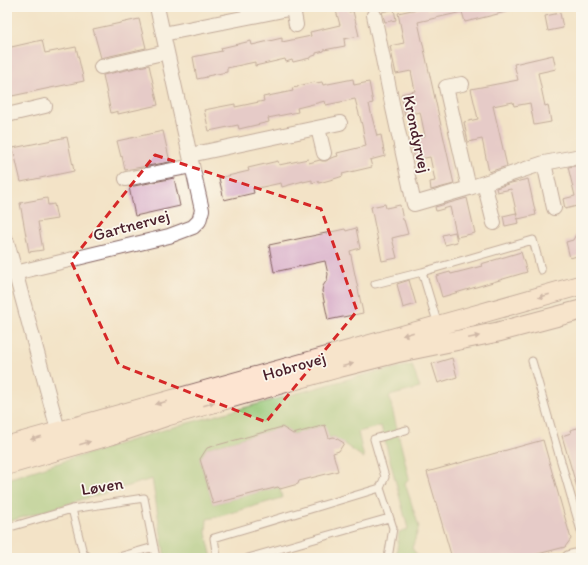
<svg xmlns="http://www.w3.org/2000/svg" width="588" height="565" viewBox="0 0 588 565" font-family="Itim,sans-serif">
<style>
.green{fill:#94c676;stroke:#6f7250}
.building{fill:#d8adc9}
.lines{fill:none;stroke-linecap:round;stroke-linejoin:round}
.service-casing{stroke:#856462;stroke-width:9}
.minor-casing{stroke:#856462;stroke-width:16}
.secondary-casing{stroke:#856462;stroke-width:21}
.service{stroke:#fff;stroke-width:7}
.minor{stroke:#fff;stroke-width:14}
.secondary{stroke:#fde4d1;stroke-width:19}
.oneway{fill:#a4827e}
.marked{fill:none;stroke:#d62828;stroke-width:3;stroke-dasharray:8 5;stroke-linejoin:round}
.labels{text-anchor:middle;stroke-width:3.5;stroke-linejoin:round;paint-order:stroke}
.street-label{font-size:17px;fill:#4a1f2b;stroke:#fbf7ec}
</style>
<rect width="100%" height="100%" fill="#fbf7ec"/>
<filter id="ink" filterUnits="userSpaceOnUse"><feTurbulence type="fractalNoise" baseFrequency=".025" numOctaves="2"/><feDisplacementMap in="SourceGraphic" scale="8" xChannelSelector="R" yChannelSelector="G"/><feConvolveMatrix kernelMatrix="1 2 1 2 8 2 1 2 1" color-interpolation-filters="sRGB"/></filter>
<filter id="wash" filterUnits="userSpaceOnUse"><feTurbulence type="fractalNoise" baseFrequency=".012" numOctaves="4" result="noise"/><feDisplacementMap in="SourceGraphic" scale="16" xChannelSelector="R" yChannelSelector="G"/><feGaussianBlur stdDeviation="0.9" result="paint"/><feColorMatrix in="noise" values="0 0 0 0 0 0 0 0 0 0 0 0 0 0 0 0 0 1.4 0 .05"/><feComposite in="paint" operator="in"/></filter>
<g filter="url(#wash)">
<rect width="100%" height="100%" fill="#f3e3c7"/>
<path class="green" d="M412,365L420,388L389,396L409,478L405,483L419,527L412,548L419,558H396L399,532L408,529L381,426L358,432L364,458L334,437L329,438L324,425L293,434L282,427L207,448L200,459L213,504L278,487L280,489L282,498L217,517L207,519L206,533L212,558H165L152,479L7,522V479L170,428L371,373Z"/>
<g id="blocks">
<path class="building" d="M335,7H348L349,12L353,11L359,36L344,39L345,46L324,50V51L316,53V55L310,57V58L293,62L292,60L286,62L285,59L255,66V62L227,68V72L207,76V77L197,79L193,57L222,51L221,48L251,41L252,45L282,38V42L311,36L310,32L340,25Z
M426,7H427V10L440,7H510V11L465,22L462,12L418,22L454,184L431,190L430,182L435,181L430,157L415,160L411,139L425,136L420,112L405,115L401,94L415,91L411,71L396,74L390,46L404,43L398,13Z
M394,9L396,20L385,22L382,12Z
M560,13L563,28L548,31L545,16Z
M139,19L146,48L101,58L93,29Z
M42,40L45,53L76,47L84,81L7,97V48Z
M553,55L556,69L538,73L545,106L548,105L551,122L534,125L530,103L514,106L513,102L493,106L507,166L489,172L482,139L468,142L464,122L478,119L471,89L518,80L514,64Z
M149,65L158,105L118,114V111L111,113L103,75Z
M353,79L354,85L369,82L373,103L369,104L372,117L377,136L381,135L385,156L370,160L372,167L342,174L343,176L337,178L319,183L318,181L312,183V180L303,182V181L282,187L281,183L253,189L254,193L224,200L219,178L249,171L248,168L278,161L279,165L308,159L309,163L320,160L322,161H326L331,158L338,156L337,153L366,146L362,125L355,99L326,105L325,101L297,108L298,112L268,118L269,122L239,129L238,125L209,131L204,110L235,104V107L264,101L263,97L293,91L292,88L298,87V86L315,82L316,83L322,82L323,85Z
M163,131L170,162L125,170L122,156L121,157L117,141Z
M67,137L74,171L21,182L13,148Z
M581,165V205L565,209L563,199L575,196L568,167Z
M174,178L180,206L135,216L129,187Z
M528,179L536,215L518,219L511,189L497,192L496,188L511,183Z
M47,198L48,205L54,204L57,219L38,222L43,250L29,252L20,203Z
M467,198L475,233L457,237L450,207L436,211L435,207Z
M385,204L386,208L400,205L403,220H404L408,234L392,238L397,258L382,261L371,207Z
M516,213L519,223L505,226L503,216Z
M581,225V255L570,258L566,242L573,240Z
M356,228L360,248L350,251L363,313L328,320L322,291L323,286L327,280L328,274L325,261L274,272L269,245L345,229L346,231Z
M455,232L457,242L445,245L442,235Z
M521,252L527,272L442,297L436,276L450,272L451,274L482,266L481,264Z
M409,280L416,304L403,308L397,284Z
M452,358L457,377L438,383L432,364Z
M325,425L329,438L334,437L344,443L339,451L333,453L338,471L299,481L298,484L280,489L278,487L213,504L200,459L207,448L282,427L293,434Z
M581,427V490L578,491L562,436L571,433L570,430Z
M543,440L571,539L565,547L522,558H452L427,472Z"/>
</g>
</g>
<g filter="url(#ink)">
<use href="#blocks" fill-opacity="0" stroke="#856462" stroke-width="1"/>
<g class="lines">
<g class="service-casing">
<path id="service" d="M422,272L533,240L541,270
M375,284L422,272L438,325
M532,361L581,531
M380,488L385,477L374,439L406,430
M72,509L83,553L90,558
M7,528L72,509L144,498L156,558
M115,558L154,547
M217,558L214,538L380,488L393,528L388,558
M248,558L389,518"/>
</g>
<g class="minor-casing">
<path id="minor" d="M293,8L296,25
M374,15L393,108L414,204L469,188L544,163L581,156
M163,34L298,7
M101,67L167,52
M462,84L446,87L469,188
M7,115L45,106
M318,128L324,153
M190,155L340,123
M544,163L554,208
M126,179L192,166
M484,183L494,223
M7,242L61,441
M15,273L169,236L193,227L199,221L202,210L157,7
M569,558L581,555"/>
</g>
<g class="secondary-casing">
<path id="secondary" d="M7,446L472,316L581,285
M7,465L111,435L167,416L337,368L396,353L498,332L581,310"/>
</g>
<use href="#service" class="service"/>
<use href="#minor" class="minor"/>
<use href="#secondary" class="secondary"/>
</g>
<defs><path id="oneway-solid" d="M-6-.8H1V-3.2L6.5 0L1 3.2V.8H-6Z"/></defs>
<g class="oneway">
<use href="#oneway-solid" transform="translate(544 296) rotate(164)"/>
<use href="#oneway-solid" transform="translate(408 334) rotate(164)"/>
<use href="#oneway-solid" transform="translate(474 337) rotate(-12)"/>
<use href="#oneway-solid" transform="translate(348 365) rotate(-15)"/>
<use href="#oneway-solid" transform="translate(161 403) rotate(164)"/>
<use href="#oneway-solid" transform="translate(209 404) rotate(-16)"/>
<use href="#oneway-solid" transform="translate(36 438) rotate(164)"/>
<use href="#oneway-solid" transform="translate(85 443) rotate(-16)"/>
</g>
</g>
<path d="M0 0H588V565H0ZM155,155L321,209L357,311L266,422L119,365L71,261Z" fill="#f3e3c7" fill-opacity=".55" fill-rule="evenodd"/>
<path class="marked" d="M155,155L321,209L357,311L266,422L119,365L71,261Z"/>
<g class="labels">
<g class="street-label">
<text transform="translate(417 134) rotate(78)" y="6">Krondyrvej</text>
<text transform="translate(131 225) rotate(-15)" y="6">Gartnervej</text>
<text transform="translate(294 366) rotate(-16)" y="6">Hobrovej</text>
<text transform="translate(102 486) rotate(-9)" y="6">Løven</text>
</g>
</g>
<rect width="588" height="565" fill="none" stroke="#fbf7ec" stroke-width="24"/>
</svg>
